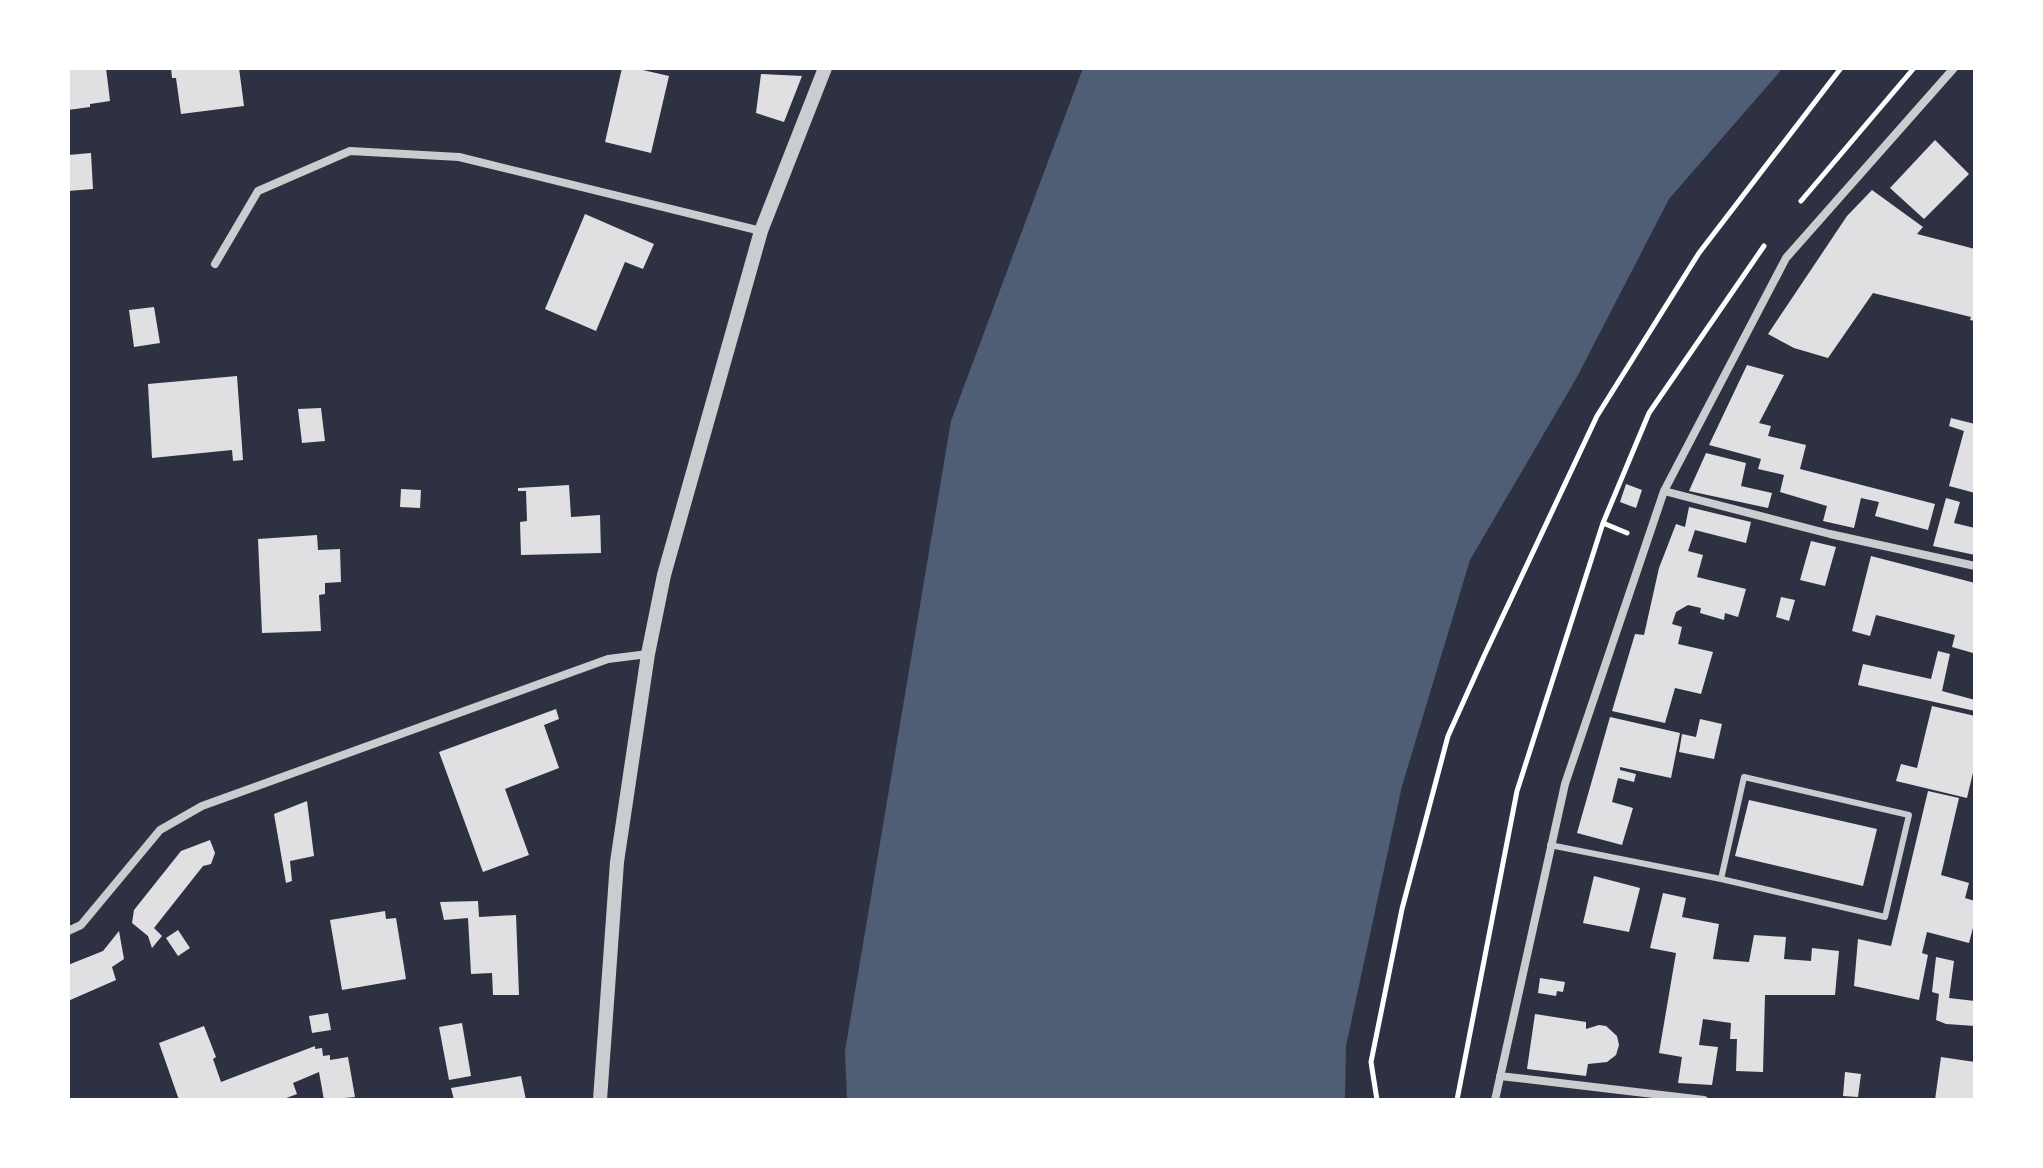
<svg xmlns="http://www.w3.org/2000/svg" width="2043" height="1168" viewBox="0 0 2043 1168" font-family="Overpass,sans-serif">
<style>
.water{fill:#4f5d75}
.building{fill:#e0e0e3}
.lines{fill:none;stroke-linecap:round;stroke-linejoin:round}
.path{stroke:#fff;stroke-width:5}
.service{stroke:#caccd0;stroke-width:6}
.minor{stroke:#caccd0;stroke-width:8}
.tertiary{stroke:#caccd0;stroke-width:14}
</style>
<rect width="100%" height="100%" fill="#2d3142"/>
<path class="water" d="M1083,68H1783L1669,199L1577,377L1470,560L1402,786L1346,1046L1345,1100H847L845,1051L951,421Z"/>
<path class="building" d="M68,68H106L110,101L90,104V107L68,110Z
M171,68H239L244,106L181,114L176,78H172Z
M622,68H634L669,76L651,153L605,142Z
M761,74L802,76L784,122L756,113Z
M1935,140L1969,174L1924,219L1890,188Z
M91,153L93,189L68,191V155Z
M1872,190L1923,227L1917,234L1975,249V321L1970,320L1971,317L1873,293L1828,358L1794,348L1768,334L1847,216Z
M585,214L654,244L643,269L625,262L596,331L545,309Z
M154,307L160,343L134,347L129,310Z
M1747,365L1784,375L1759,423L1771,426L1768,436L1806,445L1800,469L1935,504L1928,530L1875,516L1879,502L1861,498L1854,528L1823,521L1827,506L1780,492L1784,475L1758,469L1761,459L1709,445Z
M237,376L243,460L233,461L232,450L152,458L148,384Z
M321,408L325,441L302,443L298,409Z
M1951,418L1975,424V493L1949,486L1964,431L1949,426Z
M1706,453L1746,463L1741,486L1772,493L1768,508L1689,491Z
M1626,484L1642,490L1636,508L1620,502Z
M569,485L571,517L600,515L601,553L521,555L520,522L527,521L526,491H518V488Z
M401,489L421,490L420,508L400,507Z
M1946,498L1960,502L1954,523L1975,528V555L1933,546Z
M1689,507L1751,522L1746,543L1695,530L1688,551L1703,555L1697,577L1746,589L1738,617L1725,613L1724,620L1700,613L1701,608L1688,605L1676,612L1672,624L1682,627L1678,644L1713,652L1701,694L1675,688L1665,723L1612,711L1635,634L1644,635L1659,568L1676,524L1685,527Z
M317,535L318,550L340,549L341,582L325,583V594L319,595L321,631L262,633L258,539Z
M1811,541L1836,547L1825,586L1800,580Z
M1871,556L1975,583L1973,653L1952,647L1955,635L1876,615L1870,636L1852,631Z
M1781,597L1795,600L1789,621L1776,617Z
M1938,651L1950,654L1942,691L1975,700V711L1858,685L1863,664L1931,679Z
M1932,706L1975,716V764L1967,798L1896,781L1901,764L1917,768Z
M556,709L559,719L544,725L559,768L505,789L529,855L483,872L439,752Z
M1610,717L1680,733L1671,778L1620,767V770L1636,774L1634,782L1618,778L1612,802L1633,808L1622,845L1577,833Z
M1700,719L1722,724L1714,759L1679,752L1682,734L1696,737Z
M1928,791L1959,798L1941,875L1969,883L1965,898L1975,901V920L1969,943L1927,932L1922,953L1928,955L1919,1000L1854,986L1858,939L1891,946Z
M1749,800L1877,829L1863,886L1735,856Z
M307,801L314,856L290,861L292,881L286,883L274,814Z
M210,840L215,853L211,864L203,866L154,928L162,936L152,948L148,936L132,923L134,910L181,851Z
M1594,876L1640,888L1629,932L1583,923Z
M1663,893L1686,898L1682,917L1719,924L1713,959L1749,962L1754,935L1786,937L1784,959L1811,961L1812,948L1839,951L1835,995H1765L1763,1072L1736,1071L1737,1039H1730L1731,1023L1703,1019L1699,1045L1718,1047L1712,1085L1678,1083L1682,1057L1659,1053L1676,953L1650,948Z
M478,901L479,917L516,915L519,995H493L492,973L471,974L468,918L444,920L440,902Z
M385,911L386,919L396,918L406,979L342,990L330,920Z
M178,930L190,948L178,956L166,938Z
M119,931L124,959L112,967L116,980L68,1001V965L103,951Z
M1936,957L1954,961L1949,998L1975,1001V1026L1946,1024L1936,1020L1939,994L1932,992Z
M1540,978L1565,982L1563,992L1557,991L1556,996L1538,993Z
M328,1013L331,1030L312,1033L309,1016Z
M1535,1014L1586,1022V1029L1599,1025L1606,1026L1617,1036L1619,1045L1616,1055L1607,1062L1588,1064L1586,1076L1527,1069Z
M462,1023L471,1076L449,1080L439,1027Z
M204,1026L216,1057L213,1059L221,1082L315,1046V1049L322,1048L323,1056L330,1055V1060L348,1057L355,1097L324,1100L319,1072L293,1083L297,1094L281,1100H179L159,1043Z
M1941,1057L1975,1062L1973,1100H1935Z
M1845,1072L1861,1074L1858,1097L1843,1096Z
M521,1076L526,1100H454L451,1088Z"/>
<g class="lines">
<path class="path" d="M1801,201L1914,68
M1603,523L1627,533
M1377,1100L1371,1062L1402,909L1448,736L1484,656L1597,416L1699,253L1841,68
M1457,1100L1517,791L1603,523L1649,413L1764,246"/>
<path class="service" d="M1550,845L1721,879L1885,917L1909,815L1744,777L1721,879"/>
<path class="minor" d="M215,264L258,191L350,151L459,157L761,231
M1664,491L1830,534L1975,566
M68,931L81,925L160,830L202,806L608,659L648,654
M1500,1076L1704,1100
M1495,1100L1565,784L1664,491L1786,258L1954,68"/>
<path class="tertiary" d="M600,1100L617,862L648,654L664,575L761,231L825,68"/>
</g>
<rect width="2043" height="1168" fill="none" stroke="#ffffff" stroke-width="140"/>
</svg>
